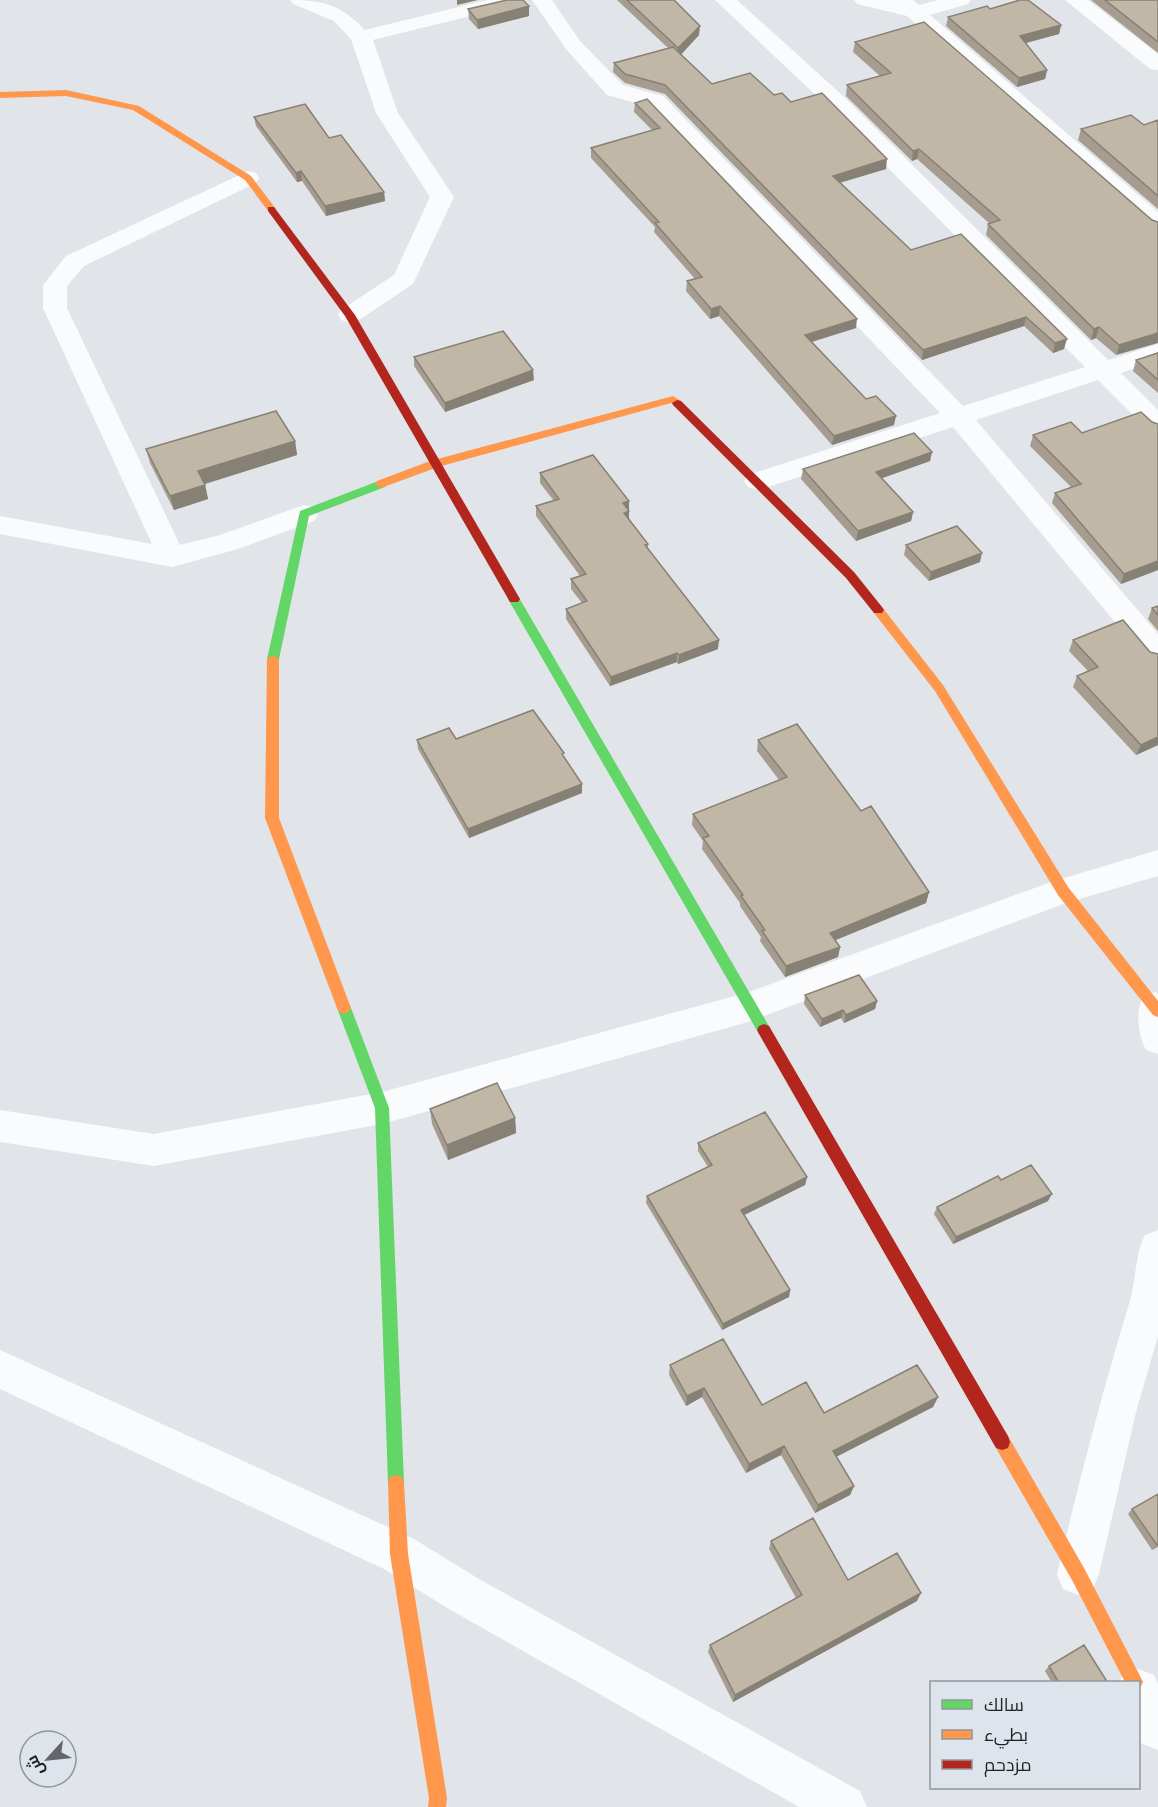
<svg xmlns="http://www.w3.org/2000/svg" width="1158" height="1807" viewBox="0 0 1158 1807" font-family="'Open Sans',Cairo,sans-serif">
<style>
.lines{fill:none;stroke-linecap:round;stroke-linejoin:round}
.street{fill:#fafbfc;fill-rule:evenodd}
.fast{fill:#63d668;fill-rule:evenodd}
.slow{fill:#ff974d;fill-rule:evenodd}
.jam{fill:#b3261e;fill-rule:evenodd}
.wall{fill:#a69d90}
.shaded-wall{fill:#878075}
.building{fill:#c1b7a7;stroke:#878075;stroke-width:1.5}
</style>
<rect width="100%" height="100%" fill="#e1e4e8"/>
<g class="lines">
<path class="street" d="M290,0C324,0 341,5 365,30L487,0H522L519,4L373,40L398,113L454,197L413,284L359,320L350,323L341,320L338,315L341,310L394,275L430,197L376,113L351,39L334,21L293,4Z
M532,0H552L580,41L623,85L663,96L963,406L1085,367L825,104L715,0H737L841,94L1108,360L1158,344V360L1121,373L1158,410V434L1149,431L1098,380L976,420L1158,634V665L1148,662L953,427L768,487L758,490L748,487L744,481L748,475L940,413L647,106L607,95L566,49Z
M854,0H913L919,5L938,0H971L968,4L930,15L1158,212V231L1150,229L907,16L857,4Z
M1065,0H1088L1158,54V70L1150,69Z
M248,171L256,173L259,178L256,183L84,266L67,286V308L180,545L220,535L304,505L314,507L318,514L314,521L238,549L172,567L0,534V516L152,544L43,308V285L66,256Z
M1158,850V876L1069,902L748,1022L382,1124L154,1166L0,1142V1110L154,1134L382,1092L746,993L1051,882Z
M1155,992L1158,994V1054L1146,1050C1138,1034 1135,1013 1143,997Z
M1158,1230V1336L1136,1412L1099,1574L1093,1589L1078,1595L1063,1589L1057,1574C1079,1482 1102,1392 1130,1301C1136,1279 1135,1255 1145,1235Z
M0,1350L414,1539L479,1579L860,1791L867,1807H799L449,1609L384,1569L0,1389Z
M1138,1669L1154,1675L1158,1684V1750L1142,1744L1138,1737V1682H1120L1122,1675Z"/>
<path class="fast" d="M381,480L387,484L385,487L309,516L279,659L273,663L269,662L267,659L300,511Z
M514,595L518,596L769,1026L771,1030L769,1034L764,1036L759,1034L508,599Z
M344,1002L349,1004L351,1008L389,1108L404,1483L402,1489L396,1491L390,1489L388,1483L375,1108L337,1008L339,1004Z"/>
<path class="slow" d="M66,90L139,106L251,176L276,209L268,211L245,180L133,110L66,96L0,98V92Z
M673,396L681,401V405L677,406L671,403L438,467L381,488L375,484L377,481L430,461Z
M878,606L882,607L943,685L1068,887L1158,1001V1017L1153,1015L1058,895L935,691L874,613L872,610L874,607Z
M273,655L279,659V818L351,1008L349,1012L344,1014L339,1012L337,1008L265,818L267,659Z
M1002,1434L1008,1436L1084,1568L1140,1676L1143,1682L1140,1688L1138,1689V1682H1125L1072,1580L996,1448L994,1442L996,1436Z
M396,1475L402,1477L404,1483L408,1554L447,1798L446,1807H428L429,1798L390,1554L388,1483L390,1477Z"/>
<path class="jam" d="M268,207H274L355,315L520,599L518,602H510L345,316L268,211Z
M677,400L681,401L854,572L882,607L884,610L882,613H874L846,578L673,405L672,403Z
M764,1024L769,1026L1008,1436L1010,1442L1008,1448L1002,1450L996,1448L759,1034L757,1030L759,1026Z"/>
</g>
<path class="wall" d="M617,0H674L699,35L681,54L712,84L774,95L791,102L886,169L840,183L911,250L961,234L1064,349L1053,353L1024,326L922,360L665,94L625,83L613,72L614,63L668,48Z
M1091,0H1158V53Z
M529,6V16L478,29L469,19L468,9Z
M990,9L1061,25L1059,34L1026,43L1047,70L1045,79L1017,87L946,26L948,17Z
M855,42L1152,220L1158,222L1116,355L1096,338L1091,340L986,235L988,224H990L917,159L912,161L846,96L847,85L880,76L853,52Z
M635,103L856,328L812,342L866,399L894,425L832,445L719,316L710,319L686,291L687,281L695,279L654,232L655,227L591,158V148L652,130L634,112Z
M254,117L329,138L384,192L385,201L326,216L302,181L297,182L256,126Z
M1158,120V209L1078,140L1081,129L1144,125Z
M1158,352V393L1133,371L1136,360Z
M414,357L534,380L445,412L414,366Z
M1152,422L1158,424V570L1121,584L1052,503L1055,493L1071,487L1030,446L1033,435L1082,433Z
M295,441L297,455L205,484L208,499L174,510L150,463L146,449Z
M932,452L930,461L882,478L913,512L911,521L856,541L801,479L803,469Z
M540,473L629,510V519L648,544V548L718,649L678,664L677,662L610,686L566,619V609L582,603L571,589V579L580,576L536,516V506L554,501L540,483Z
M906,545L980,562L929,581L904,555Z
M1158,606V631L1148,619L1152,608Z
M1073,640L1150,652L1158,745L1136,755L1073,687L1077,676L1088,671L1069,651Z
M456,739L564,758L582,793L469,838L418,749L417,740Z
M758,740L861,811L929,892L926,903L836,940L840,947L838,957L785,977L760,941L761,937L740,906V903L702,849L703,841L692,825L693,814L779,780L757,751Z
M805,995L877,1001L875,1009L844,1023L841,1018L820,1027L804,1004Z
M430,1109L515,1118L516,1133L448,1160L432,1124Z
M698,1143L807,1177L805,1185L744,1215L790,1290L789,1297L722,1330L646,1203L647,1196L708,1167L698,1151Z
M1001,1180L1048,1201L953,1244L934,1214L937,1207Z
M670,1365L762,1405L824,1413L938,1397L933,1407L836,1457L854,1486L850,1495L815,1513L781,1455L746,1473L702,1397L686,1406L669,1375Z
M1158,1494V1547L1152,1550L1128,1514L1132,1509Z
M771,1541L848,1580L917,1601L733,1702L708,1652L710,1645L796,1598L769,1549Z
M1049,1666L1108,1683H1052L1045,1671Z"/>
<path class="shaded-wall" d="M457,0H478L457,5Z
M529,6V16L478,29L477,20Z
M1061,25L1059,34L1018,45L1020,36Z
M700,26L699,35L678,58V48Z
M1047,70L1045,79L1017,87L1019,78Z
M919,149L917,159L912,161L913,151Z
M887,159L886,169L831,185L833,176Z
M301,171L302,181L297,182L296,173Z
M384,192L385,201L326,216L325,206Z
M720,306L719,316L710,319L711,309Z
M1026,317L1024,326L922,360L923,350Z
M857,319L856,328L804,344L805,335Z
M1099,327L1096,338L1091,340L1094,329Z
M1158,333V343L1116,355L1119,345Z
M1067,339L1064,349L1053,353L1055,343Z
M533,370L534,380L445,412V403Z
M896,416L894,425L832,445L834,436Z
M295,441L297,455L201,485L198,471Z
M932,452L930,461L874,481L876,472Z
M205,485L208,499L174,510L170,496Z
M629,501V511L623,503Z
M629,511V521L624,513Z
M913,512L911,521L856,541L858,531Z
M982,553L980,562L929,581L931,572Z
M1158,561V570L1121,584L1124,574Z
M719,640L718,649L678,664L679,655Z
M677,653V662L610,686L611,677Z
M1158,737V745L1136,755L1141,745Z
M582,784V793L469,838L468,829Z
M929,892L926,903L828,943L830,933Z
M840,947L838,957L785,977L786,966Z
M877,1001L875,1009L844,1023L846,1015Z
M843,1010L841,1018L820,1027L822,1019Z
M515,1118L516,1133L448,1160L447,1145Z
M807,1177L805,1185L740,1217L741,1210Z
M1052,1194L1048,1201L953,1244L956,1237Z
M790,1290L789,1297L722,1330L723,1324Z
M704,1388L702,1397L686,1406L687,1396Z
M938,1397L933,1407L830,1460L833,1451Z
M784,1446L781,1455L746,1473L749,1464Z
M854,1486L850,1495L815,1513L818,1505Z
M921,1593L917,1601L733,1702L735,1695Z"/>
<path class="building" d="M507,0H523L529,6L477,20L468,9Z
M627,0H674L700,26L678,48Z
M1020,0H1028L1061,25L1020,36L1047,70L1019,78L948,17L987,6L990,9Z
M1105,0H1158V42Z
M924,22L1152,220L1158,222V333L1119,345L1099,327L1094,329L988,224L1000,220L919,149L913,151L847,85L891,73L855,42Z
M673,47L712,84L750,73L774,95L782,93L791,102L822,93L887,159L833,176L911,250L961,234L1067,339L1055,343L1026,317L923,350L665,85L625,74L614,63Z
M647,99L857,319L805,335L866,399L876,396L896,416L834,436L720,306L711,309L687,281L702,277L655,223L659,222L591,148L660,128L635,103Z
M305,104L329,138L341,135L384,192L325,206L301,171L296,173L254,117Z
M1131,115L1144,125L1158,120V196L1081,129Z
M503,331L533,370L445,403L414,357Z
M1158,353V380L1136,360Z
M276,411L295,441L198,471L205,485L170,496L146,449Z
M1141,412L1152,422L1158,424V561L1124,574L1055,493L1081,484L1033,435L1071,422L1082,433Z
M914,433L932,452L876,472L913,512L858,531L803,469Z
M593,455L629,501L623,503L629,511L624,513L648,544L645,545L719,640L679,655L677,653L611,677L566,609L587,601L571,579L586,574L536,506L559,499L540,473Z
M957,526L982,553L931,572L906,545Z
M1158,606V615L1152,608Z
M1123,620L1150,652L1158,654V737L1141,745L1077,676L1098,667L1073,640Z
M533,710L564,753L562,754L582,784L468,829L417,740L449,728L456,739Z
M797,724L861,811L871,806L929,892L830,933L840,947L786,966L762,931L765,930L741,896L743,895L703,838L709,836L693,814L787,777L758,740Z
M859,975L877,1001L846,1015L843,1010L822,1019L805,995Z
M497,1083L515,1118L447,1145L430,1109Z
M765,1112L807,1177L741,1210L790,1290L723,1324L647,1196L712,1165L698,1143Z
M1031,1165L1052,1194L956,1237L937,1207L998,1176L1001,1180Z
M723,1339L762,1405L806,1382L824,1413L917,1365L938,1397L833,1451L854,1486L818,1505L784,1446L749,1464L704,1388L687,1396L670,1365Z
M1158,1494V1545H1157L1132,1509Z
M813,1518L848,1580L897,1553L921,1593L735,1695L710,1645L802,1595L771,1541Z
M1084,1645L1108,1683H1059L1049,1666Z"/>
<rect x="930" y="1681" width="210" height="108" fill="#dee4eb" stroke="#92969b" stroke-width="1.5"/>
<rect x="942" y="1700" width="30" height="9" fill="#63d668" stroke="#92969b" stroke-width="1.5"/>
<text x="984" y="1711" font-size="18" fill="#1f2123">سالك</text>
<rect x="942" y="1730" width="30" height="9" fill="#ff974d" stroke="#92969b" stroke-width="1.5"/>
<text x="984" y="1741" font-size="18" fill="#1f2123">بطيء</text>
<rect x="942" y="1760" width="30" height="9" fill="#b3261e" stroke="#92969b" stroke-width="1.5"/>
<text x="984" y="1771" font-size="18" fill="#1f2123">مزدحم</text>
<g transform="translate(48 1759) rotate(243)"><circle r="28" fill="#dee4eb" stroke="#92969b" stroke-width="1.5"/>
<path d="M0-4.5L10 22L0 15L-10 22Z" fill="#636568"/>
<text y="-9" font-size="16" font-weight="bold" text-anchor="middle" fill="#1f2123">ش</text>
</g>
</svg>
